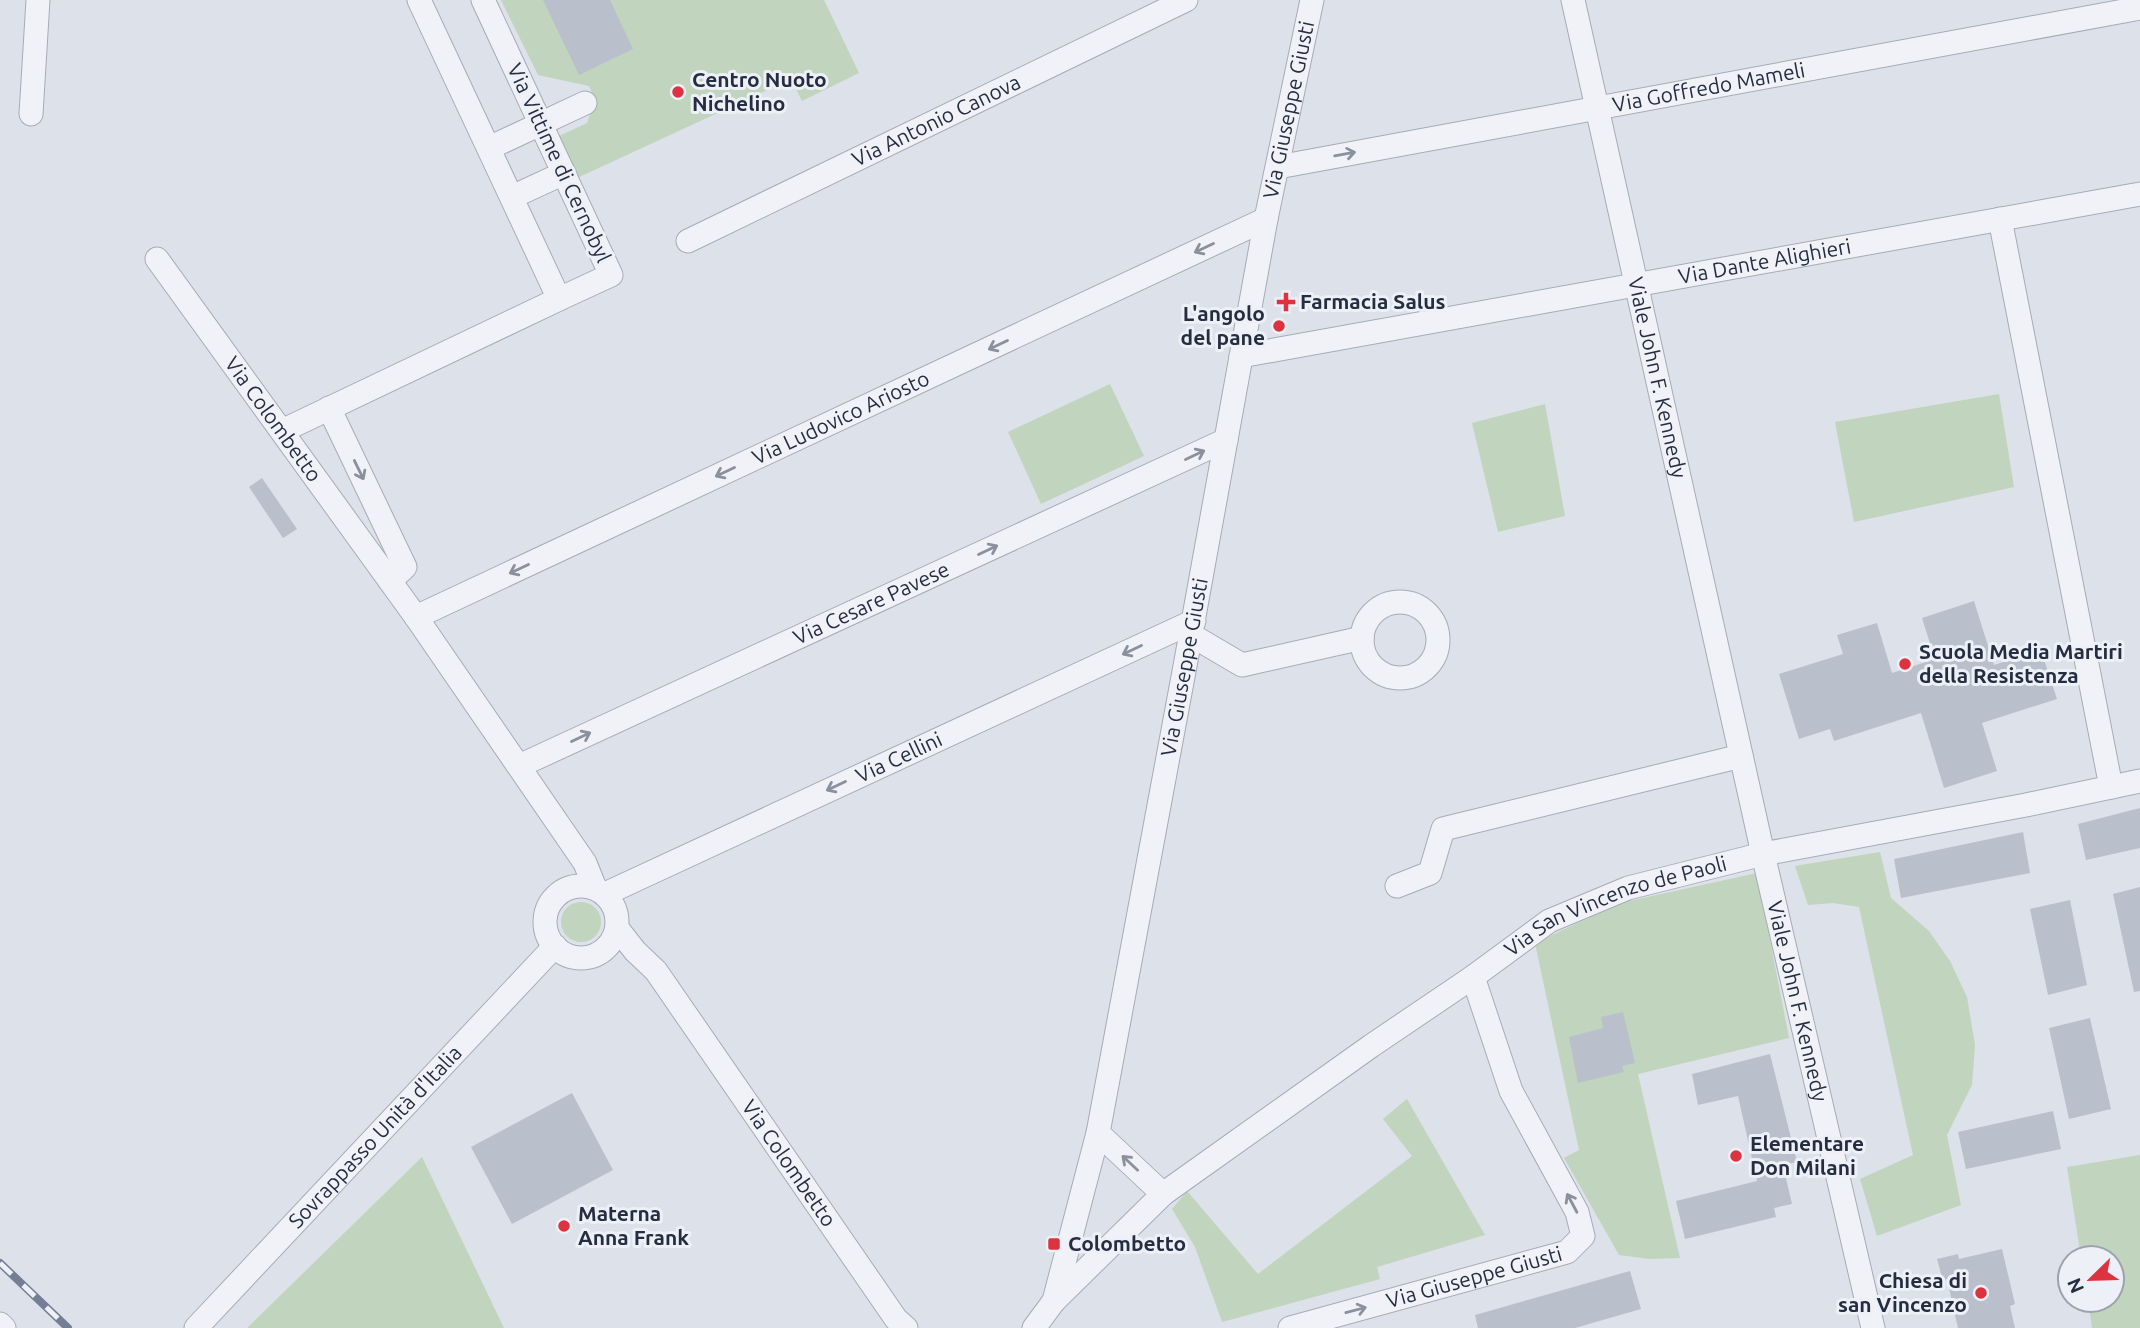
<svg xmlns="http://www.w3.org/2000/svg" width="2140" height="1328" viewBox="0 0 2140 1328" font-family="Ubuntu,sans-serif">
<style>
.green{fill:#c1d4bd}
.building{fill:#babfcc}
.lines{fill:none;stroke-linecap:round;stroke-linejoin:round}
.minor-casing{stroke:#a6abb7;stroke-width:25}
.minor{stroke:#f0f2f7;stroke-width:23}
.rail-casing{stroke:#757e94;stroke-width:8}
.rail{stroke:#edf0f6;stroke-width:5;stroke-dasharray:16;stroke-linecap:butt}
.oneway{stroke:#8a909c}
.poi-dot{fill:#dd3340;stroke:#edf0f6;stroke-width:2.5}
.labels{text-anchor:middle;stroke-width:6;stroke-linejoin:round;paint-order:stroke}
.poi-label{font-size:21px;font-weight:bold;fill:#252d41;stroke:#edf0f6;text-anchor:start}
.street-label{font-size:21px;fill:#252d41;stroke:#edf0f6}
</style>
<rect width="100%" height="100%" fill="#dde1e9"/>
<path class="green" d="M501,0H824L859,73L802,101L791,79L575,179L557,137L587,123L595,99L589,86L538,75Z
M1110,384L1144,456L1041,504L1008,432Z
M1999,394L2014,487L1854,522L1835,422Z
M1545,404L1565,516L1498,532L1472,423Z
M1880,852L1891,898L1929,931L1950,961L1967,997L1975,1045L1972,1085L1947,1135L1961,1205L1877,1236L1860,1179L1913,1155L1859,907L1833,903L1808,905L1795,866Z
M1757,873L1789,1038L1638,1074L1680,1258L1650,1259L1619,1255L1564,1158L1579,1150L1535,943L1620,903Z
M561 922a20 20 0 1 1 40 0a20 20 0 1 1-40 0Z
M1407,1099L1485,1235L1377,1267L1380,1279L1222,1322L1195,1247L1172,1209L1187,1191L1258,1274L1412,1156L1383,1119Z
M2140,1155V1328H2092L2088,1300H2112V1258H2081L2067,1167Z
M422,1157L504,1328H247Z"/>
<path class="building" d="M543,0H610L633,49L579,75Z
M262,478L297,529L283,538L249,487Z
M1974,601L1994,665L2041,650L2057,699L1982,723L1997,771L1944,788L1921,713L1834,741L1830,729L1799,739L1779,674L1843,654L1837,635L1877,623L1892,673L1935,659L1922,618Z
M2140,808V848L2086,860L2078,824Z
M2023,832L2030,873L1901,898L1894,859Z
M2140,887V991L2134,992L2113,894Z
M2070,900L2087,985L2048,995L2030,909Z
M1623,1012L1635,1063L1622,1066L1624,1072L1578,1083L1569,1037L1603,1028L1601,1017Z
M2090,1018L2111,1109L2069,1119L2049,1028Z
M1770,1054L1797,1162L1783,1165L1792,1204L1774,1208L1776,1217L1685,1239L1676,1201L1757,1181L1738,1096L1698,1105L1692,1074Z
M572,1093L613,1170L512,1224L471,1147Z
M2053,1111L2061,1149L1966,1169L1958,1132Z
M2002,1249L2015,1304L2010,1306L2015,1328H1958L1947,1279L1943,1281L1937,1259L1958,1254L1959,1259Z
M1630,1271L1641,1309L1575,1328H1478L1475,1315Z"/>
<g class="lines">
<g class="minor-casing">
<g id="minor">
<path d="M419,0L559,299L611,275L483,0"/>
<path id="s1" d="M1573,0L1763,854L1873,1328"/>
<path d="M31,114L38,0"/>
<path d="M489,148L585,103"/>
<path id="s2" d="M1278,167L2140,8"/>
<path d="M512,197L564,173"/>
<path d="M2000,219L2111,787"/>
<path id="s3" d="M688,241L1186,0"/>
<path id="s4" d="M157,259L416,617L585,863L595,888"/>
<path id="s5" d="M1241,356L2140,194"/>
<path d="M329,408L405,567L390,581"/>
<path d="M282,431L559,299"/>
<circle cx="1400" cy="640" r="38"/>
<path id="s6" d="M416,617L1266,219"/>
<path d="M1191,635L1242,665L1362,638"/>
<path id="s7" d="M519,766L1226,440"/>
<circle cx="581" cy="922" r="36"/>
<path d="M1397,886L1430,873L1443,829L1741,756"/>
<path id="s8" d="M605,894L1194,621"/>
<path id="s9" d="M617,928L635,951L656,971L896,1319L906,1328"/>
<path d="M1098,1133L1163,1194"/>
<path id="s10" d="M1054,1301L1163,1194L1371,1046L1473,977L1549,921L1628,888L1763,854L2026,805L2140,781"/>
<path d="M0,1324L4,1328"/>
<path id="s11" d="M196,1328L555,946"/>
<path id="s12" d="M1034,1328L1054,1301L1098,1133L1185,666L1266,219L1312,0"/>
<path id="s13" d="M1290,1328L1567,1252L1583,1236L1577,1212L1511,1091L1473,977"/>
</g>
</g>
<use href="#minor" class="minor"/>
<g class="rail-casing">
<path id="rail" d="M0,1263L68,1328"/>
</g>
<use href="#rail" class="rail"/>
</g>
<defs><path id="oneway-shaft" d="M-6 0H5M1.5-3L5.5 0L1.5 3" fill="none" stroke-width="1.6" stroke-linecap="round" stroke-linejoin="round" transform="scale(1.75)"/></defs>
<g class="oneway">
<use href="#oneway-shaft" transform="translate(1345 154) rotate(-10)"/>
<use href="#oneway-shaft" transform="translate(1204 248) rotate(155)"/>
<use href="#oneway-shaft" transform="translate(998 345) rotate(155)"/>
<use href="#oneway-shaft" transform="translate(1195 455) rotate(-25)"/>
<use href="#oneway-shaft" transform="translate(359 470) rotate(64)"/>
<use href="#oneway-shaft" transform="translate(725 472) rotate(155)"/>
<use href="#oneway-shaft" transform="translate(988 550) rotate(-25)"/>
<use href="#oneway-shaft" transform="translate(519 569) rotate(155)"/>
<use href="#oneway-shaft" transform="translate(1132 650) rotate(155)"/>
<use href="#oneway-shaft" transform="translate(581 737) rotate(-25)"/>
<use href="#oneway-shaft" transform="translate(836 786) rotate(155)"/>
<use href="#oneway-shaft" transform="translate(1130 1163) rotate(-137)"/>
<use href="#oneway-shaft" transform="translate(1572 1203) rotate(-118)"/>
<use href="#oneway-shaft" transform="translate(1356 1310) rotate(-15)"/>
</g>
<g class="poi-dot">
<circle cx="678" cy="92" r="7"/>
<path d="M1282.5 291.5h7v7h7v7h-7v7h-7v-7h-7v-7h7z"/>
<circle cx="1279" cy="326" r="7"/>
<circle cx="1905" cy="664" r="7"/>
<circle cx="1736" cy="1156" r="7"/>
<circle cx="564" cy="1226" r="7"/>
<rect x="1047" y="1237" width="14" height="14" rx="3.5"/>
<circle cx="1981" cy="1293" r="7"/>
</g>
<g class="labels">
<g class="poi-label">
<text x="692" y="87">Centro Nuoto<tspan x="692" dy="24">Nichelino</tspan></text>
<text x="1300" y="309">Farmacia Salus</text>
<text x="1265" y="321" text-anchor="end">L'angolo<tspan x="1265" dy="24">del pane</tspan></text>
<text x="1919" y="659">Scuola Media Martiri<tspan x="1919" dy="24">della Resistenza</tspan></text>
<text x="1750" y="1151">Elementare<tspan x="1750" dy="24">Don Milani</tspan></text>
<text x="578" y="1221">Materna<tspan x="578" dy="24">Anna Frank</tspan></text>
<text x="1068" y="1251">Colombetto</text>
<text x="1967" y="1288" text-anchor="end">Chiesa di<tspan x="1967" dy="24">san Vincenzo</tspan></text>
</g>
<g class="street-label">
<text dy="7" stroke="none"><textPath href="#s2" startOffset="438">Via Goffredo Mameli</textPath></text>
<text dy="7" stroke="none"><textPath href="#s12" startOffset="1248">Via Giuseppe Giusti</textPath></text>
<text dy="7" stroke="none"><textPath href="#s3" startOffset="276">Via Antonio Canova</textPath></text>
<text transform="translate(559 163) rotate(65)" y="7">Via Vittime di Cernobyl</text>
<text dy="7" stroke="none"><textPath href="#s5" startOffset="532">Via Dante Alighieri</textPath></text>
<text dy="7" stroke="none"><textPath href="#s1" startOffset="387">Viale John F. Kennedy</textPath></text>
<text dy="7" stroke="none"><textPath href="#s6" startOffset="469">Via Ludovico Ariosto</textPath></text>
<text dy="7" stroke="none"><textPath href="#s4" startOffset="198">Via Colombetto</textPath></text>
<text dy="7" stroke="none"><textPath href="#s7" startOffset="388">Via Cesare Pavese</textPath></text>
<text dy="7" stroke="none"><textPath href="#s12" startOffset="681">Via Giuseppe Giusti</textPath></text>
<text dy="7" stroke="none"><textPath href="#s8" startOffset="324">Via Cellini</textPath></text>
<text dy="7" stroke="none"><textPath href="#s10" startOffset="693">Via San Vincenzo de Paoli</textPath></text>
<text dy="7" stroke="none"><textPath href="#s1" startOffset="1026">Viale John F. Kennedy</textPath></text>
<text dy="7" stroke="none"><textPath href="#s11" startOffset="262">Sovrappasso Unità d'Italia</textPath></text>
<text dy="7" stroke="none"><textPath href="#s9" startOffset="292">Via Colombetto</textPath></text>
<text dy="7" stroke="none"><textPath href="#s13" startOffset="191">Via Giuseppe Giusti</textPath></text>
</g>
</g>
<g transform="translate(2091 1279) rotate(247)"><circle r="33" fill="#edf0f6" stroke="#9da2ae" stroke-width="2"/>
<path d="M0-5L12 26L0 18L-12 26Z" fill="#dd3340"/>
<text y="-10" font-size="19" font-weight="bold" text-anchor="middle" fill="#252d41">N</text>
</g>
</svg>
